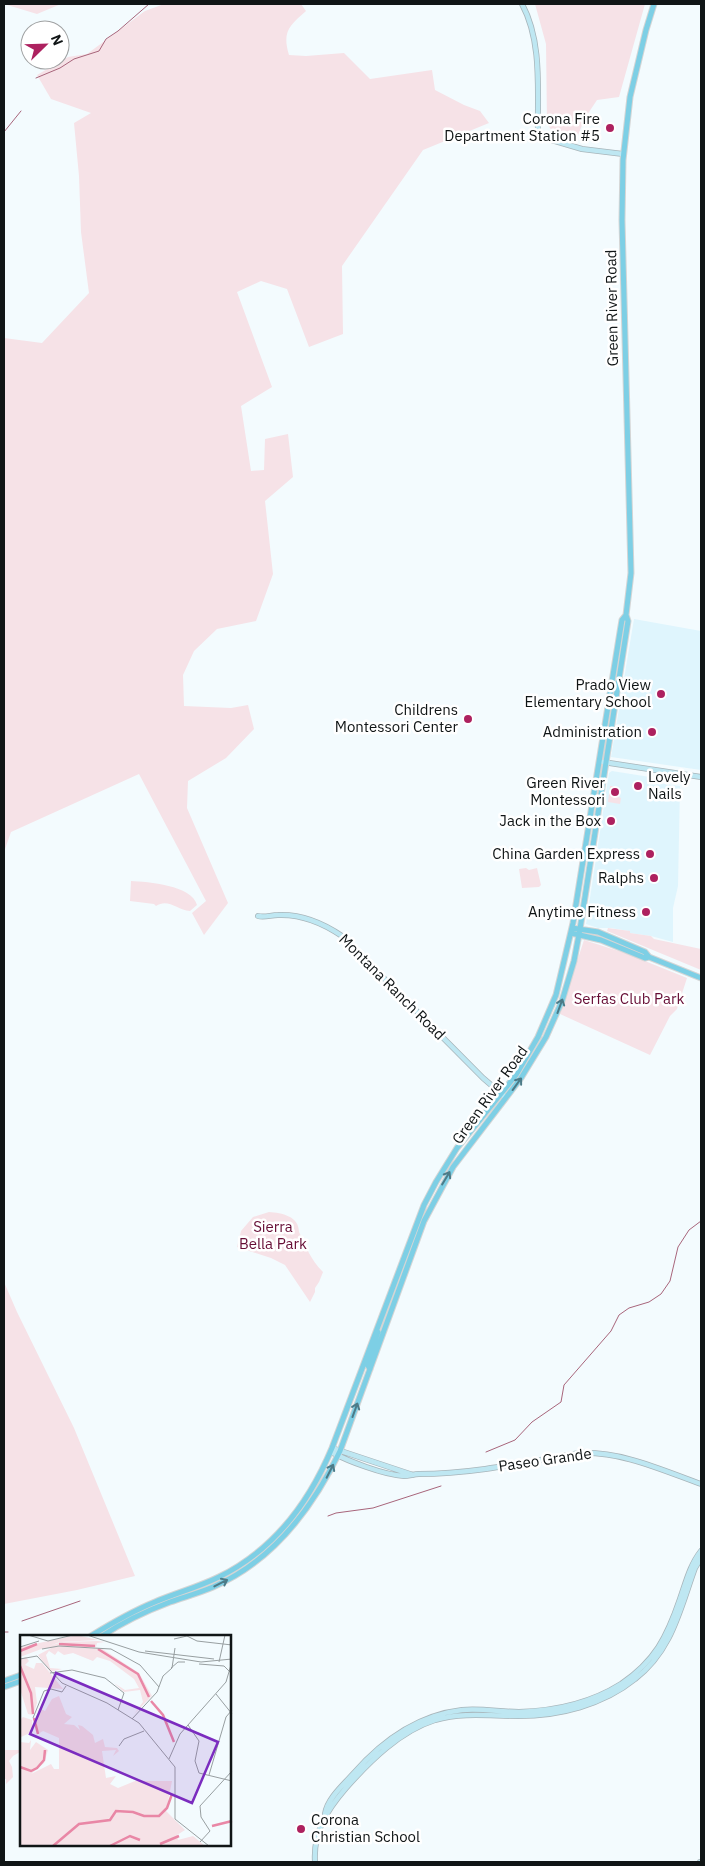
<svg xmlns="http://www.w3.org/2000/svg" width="705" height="1866" viewBox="0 0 705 1866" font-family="'IBM Plex Sans',sans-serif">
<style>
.built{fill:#dff5fd}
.green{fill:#f6e2e7}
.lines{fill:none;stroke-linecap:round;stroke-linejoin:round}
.stream{stroke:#a8657b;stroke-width:1}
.secondary-casing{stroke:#a8b5ba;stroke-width:6}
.primary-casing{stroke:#d4d5d5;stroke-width:7}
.secondary{stroke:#bee7f2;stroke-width:4.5}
.primary{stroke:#7dcfe5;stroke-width:5}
.oneway{stroke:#4c7b88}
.poi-dot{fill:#ad215f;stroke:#fff;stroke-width:2}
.labels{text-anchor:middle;stroke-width:5;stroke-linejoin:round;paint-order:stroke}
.poi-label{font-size:15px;fill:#101516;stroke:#fff;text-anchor:end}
.street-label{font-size:15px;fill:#101516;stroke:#fff}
.park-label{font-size:15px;fill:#660d35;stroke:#fff}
.inset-river{fill:none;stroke:#e987a6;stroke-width:2.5}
.inset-road{fill:none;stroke:#989fa1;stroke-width:1}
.view{fill:#7b2cbf;fill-opacity:0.15;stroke:#7b2cbf;stroke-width:2.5}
.inset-edge{fill:none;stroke:#101516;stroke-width:2.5}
</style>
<rect width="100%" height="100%" fill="#f3fbfe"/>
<path class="built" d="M634,619L701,631V770L611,757Z
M612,771L650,777V782L680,786L678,886L673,908V942L651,936L629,933V931L611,928H598L586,924L609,773Z"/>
<path class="green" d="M4,4H61L37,14Z
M164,4H301L306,11C289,26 282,32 289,55L306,56L344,53L370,79L432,70L435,90L464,105L480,111L489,123L423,150L342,266L343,334L309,347L287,289L261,281L237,292L272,387L241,406L251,471L264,470L265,439L288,434L293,477L265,501L273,574L256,621L217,629L194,651L183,675L184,706L231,708L248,705L254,729L226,758L188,781L187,808L228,903L204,935L192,913L206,901L139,774L11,832L4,852V338L42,343L89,293L81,232L79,176L74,123L91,113L51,99L37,75L68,57L87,54L145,11Z
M535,4H645L619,97L597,100L585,118L576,140L553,132L547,124L546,44Z
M610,786H613L612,791L619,792L618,797L621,798L620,804L608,802Z
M526,868L529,870L537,868L541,885L539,887L522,888L519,869Z
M131,881C148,882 192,885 197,905L190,911C177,910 168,898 156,906L154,904L130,901Z
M608,928L630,931V933L651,936L654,939L701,949V970L607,931Z
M584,940L625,953L687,978L677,1009L670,1016L650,1055L560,1014Z
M269,1212C282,1213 299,1216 299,1232C307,1248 310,1259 323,1272L319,1282L315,1288V1292L310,1302L285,1265L271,1258L237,1247L241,1231L253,1217Z
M4,1282L17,1312L74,1428L135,1576L77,1590L4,1604Z
M4,1750H19L20,1752L13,1756L9,1761L12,1767L13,1777L6,1784V1779H4Z"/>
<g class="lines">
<path class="stream" d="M36,78L60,68L74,59L99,51L106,39L118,31L149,4
M4,132L21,111
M486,1452L515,1440L532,1422L561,1402L564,1385L611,1331L619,1315L629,1308L649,1302L661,1294L670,1281L678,1247L689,1230L701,1221
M328,1516L336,1513L373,1508L441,1486
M22,1621L80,1601
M4,1632H8"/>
<g class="secondary-casing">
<path id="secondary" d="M522,4C543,43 537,93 538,136L582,149L623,154
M603,762L701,777
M258,916C264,918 271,915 278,915C300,914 323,923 342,936L483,1078L504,1096
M332,1448L413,1475
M331,1452C348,1461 384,1475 404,1476C409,1476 414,1474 419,1474C472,1474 527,1462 579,1453C621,1451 662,1470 701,1484
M325,1814C327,1799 343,1785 353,1774C381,1742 418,1715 462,1710C481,1708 500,1712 519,1712C553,1711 591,1703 621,1684C655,1661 667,1637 680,1599C686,1582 690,1565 701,1551
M315,1862C313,1832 327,1810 346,1788C370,1761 400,1731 435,1720C463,1712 490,1716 518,1716C559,1716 603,1705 635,1679C672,1651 680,1609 695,1568L701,1558
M700,1862H701"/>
</g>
<g class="primary-casing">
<path id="primary" d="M572,928L598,932L645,952L649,957
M571,933L601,940L645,958L649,957L701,978
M370,1369L367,1364L378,1332
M91,1636C112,1623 133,1611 155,1602C176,1593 199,1587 219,1577C274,1550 309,1503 332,1448L424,1205L436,1182L457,1148L516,1075L538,1037L556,995L573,923L620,632L622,620L626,615L631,573L622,220L623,160L630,97L646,30L654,4
M102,1636C123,1622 146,1611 170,1602C184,1597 199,1593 213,1587C273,1561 313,1507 340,1451L424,1221L453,1167L521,1078L546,1037L562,1001L574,961L580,929L628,621L626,615
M4,1681L21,1675
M4,1687L21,1681"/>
</g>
<use href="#secondary" class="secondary"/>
<use href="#primary" class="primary"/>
</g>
<defs><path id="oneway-shaft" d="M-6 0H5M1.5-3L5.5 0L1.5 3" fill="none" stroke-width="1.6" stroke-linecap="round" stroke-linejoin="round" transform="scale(1.25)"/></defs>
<g class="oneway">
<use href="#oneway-shaft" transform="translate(560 1006) rotate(-70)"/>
<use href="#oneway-shaft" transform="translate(517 1084) rotate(-54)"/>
<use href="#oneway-shaft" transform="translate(446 1178) rotate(-59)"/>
<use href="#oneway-shaft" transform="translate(355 1410) rotate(-70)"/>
<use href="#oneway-shaft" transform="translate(330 1471) rotate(-63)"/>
<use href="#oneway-shaft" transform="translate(221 1583) rotate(-27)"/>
</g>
<g class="poi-dot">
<circle cx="610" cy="128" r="5"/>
<circle cx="661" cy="694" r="5"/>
<circle cx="468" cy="719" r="5"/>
<circle cx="652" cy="732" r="5"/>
<circle cx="638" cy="786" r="5"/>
<circle cx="615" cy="792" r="5"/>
<circle cx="611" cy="821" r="5"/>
<circle cx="650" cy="854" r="5"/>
<circle cx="654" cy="878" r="5"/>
<circle cx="646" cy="912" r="5"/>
<circle cx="301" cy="1829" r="5"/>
</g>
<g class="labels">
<g class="poi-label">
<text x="600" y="124">Corona Fire<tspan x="600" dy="17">Department Station #5</tspan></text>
<text x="651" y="690">Prado View<tspan x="651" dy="17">Elementary School</tspan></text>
<text x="458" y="715">Childrens<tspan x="458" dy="17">Montessori Center</tspan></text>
<text x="642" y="737">Administration</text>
<text x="648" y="782" text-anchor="start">Lovely<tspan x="648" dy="17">Nails</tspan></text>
<text x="605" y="788">Green River<tspan x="605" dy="17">Montessori</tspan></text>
<text x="601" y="826">Jack in the Box</text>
<text x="640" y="859">China Garden Express</text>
<text x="644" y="883">Ralphs</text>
<text x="636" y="917">Anytime Fitness</text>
<text x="311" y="1825" text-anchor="start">Corona<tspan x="311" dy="17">Christian School</tspan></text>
</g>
<g class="street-label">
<text transform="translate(612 308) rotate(-91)" y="5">Green River Road</text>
<text transform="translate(392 987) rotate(45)" y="5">Montana Ranch Road</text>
<text transform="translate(490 1095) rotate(-54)" y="5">Green River Road</text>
<text transform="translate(545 1460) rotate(-8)" y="5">Paseo Grande</text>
</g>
<g class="park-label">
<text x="629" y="1004">Serfas Club Park</text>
<text x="273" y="1232">Sierra<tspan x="273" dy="17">Bella Park</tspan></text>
</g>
</g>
<g transform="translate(20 1635)">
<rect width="211" height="211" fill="#f3fbfe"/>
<path d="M57,0L78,5L40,7L0,22V12ZM42,7L78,6L85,7L77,8L76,12L23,13ZM33,12L81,13L119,38L132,61L114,79L123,67L120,55L104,57L94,48L105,55L119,53L114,44L90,26L77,22L73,26L53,18L44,20L38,16L35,20L29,16L26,20L30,33L42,34L30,37L18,20ZM6,22L9,26L5,30L14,34L16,28H22L43,54L15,52L17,68L13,80L8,79L0,54V24ZM39,61L46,79L52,82L44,89L54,90L60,95L58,90L62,91L73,100L75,108L83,104L85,112L97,113L99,116L93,121L96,115L82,116L86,143L96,141L90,149L98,153L115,146H152L146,176L165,195L157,200L158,205L173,201L185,211H0V107L9,108L11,105L10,115L16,107L28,115L24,128L11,139L31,129L34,134H39V103L23,96L18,99L16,87L19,73L25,76L32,64ZM3,82L12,85V97L1,102L0,85Z" fill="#f6e2e7"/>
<path class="inset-river" d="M39,9L75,11M78,14L118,39L129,62M0,16L17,9M0,31L11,58L13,79M131,66L143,80L154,107M14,83L18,99M0,132L11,136L17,133L24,125L25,115M192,191L212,186M140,209L159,201M33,211L59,189L90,185L96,176L113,177L124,181H139L147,173L152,159M90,211L110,201L120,205"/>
<path class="inset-road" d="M8,0L28,6L53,0M67,0L119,17L181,27L212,24M154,4L167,1L177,6L212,10M0,12L19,6M22,14L39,11L91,14L120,30L139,52M125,16L194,24M0,24L17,21L42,48L87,68L119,88L155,132V184L189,211M199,27L205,0M179,29L204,31L210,37M151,33L158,27H165M30,38L52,35L85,43L104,58L98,75M196,59L212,79M13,83L24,56L31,54L42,57L46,51M112,84L137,57L143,41L152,33L155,13M168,90L179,106L175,126L179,138L212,146M99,111L104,104L124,96M149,124L160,99L206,47L211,30M189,140L206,82L212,75M180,207L190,196L181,182L180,171L212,136"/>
<path class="view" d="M36,38L198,107L172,168L10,99Z"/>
<rect width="211" height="211" class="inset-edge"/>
</g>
<rect width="705" height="1866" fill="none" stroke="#101516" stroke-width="10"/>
<g transform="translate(45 45) rotate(67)"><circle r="24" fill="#ffffff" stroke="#9fa1a2"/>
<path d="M0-4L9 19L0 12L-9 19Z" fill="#ad215f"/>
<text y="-8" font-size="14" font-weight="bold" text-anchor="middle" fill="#101516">N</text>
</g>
</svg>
